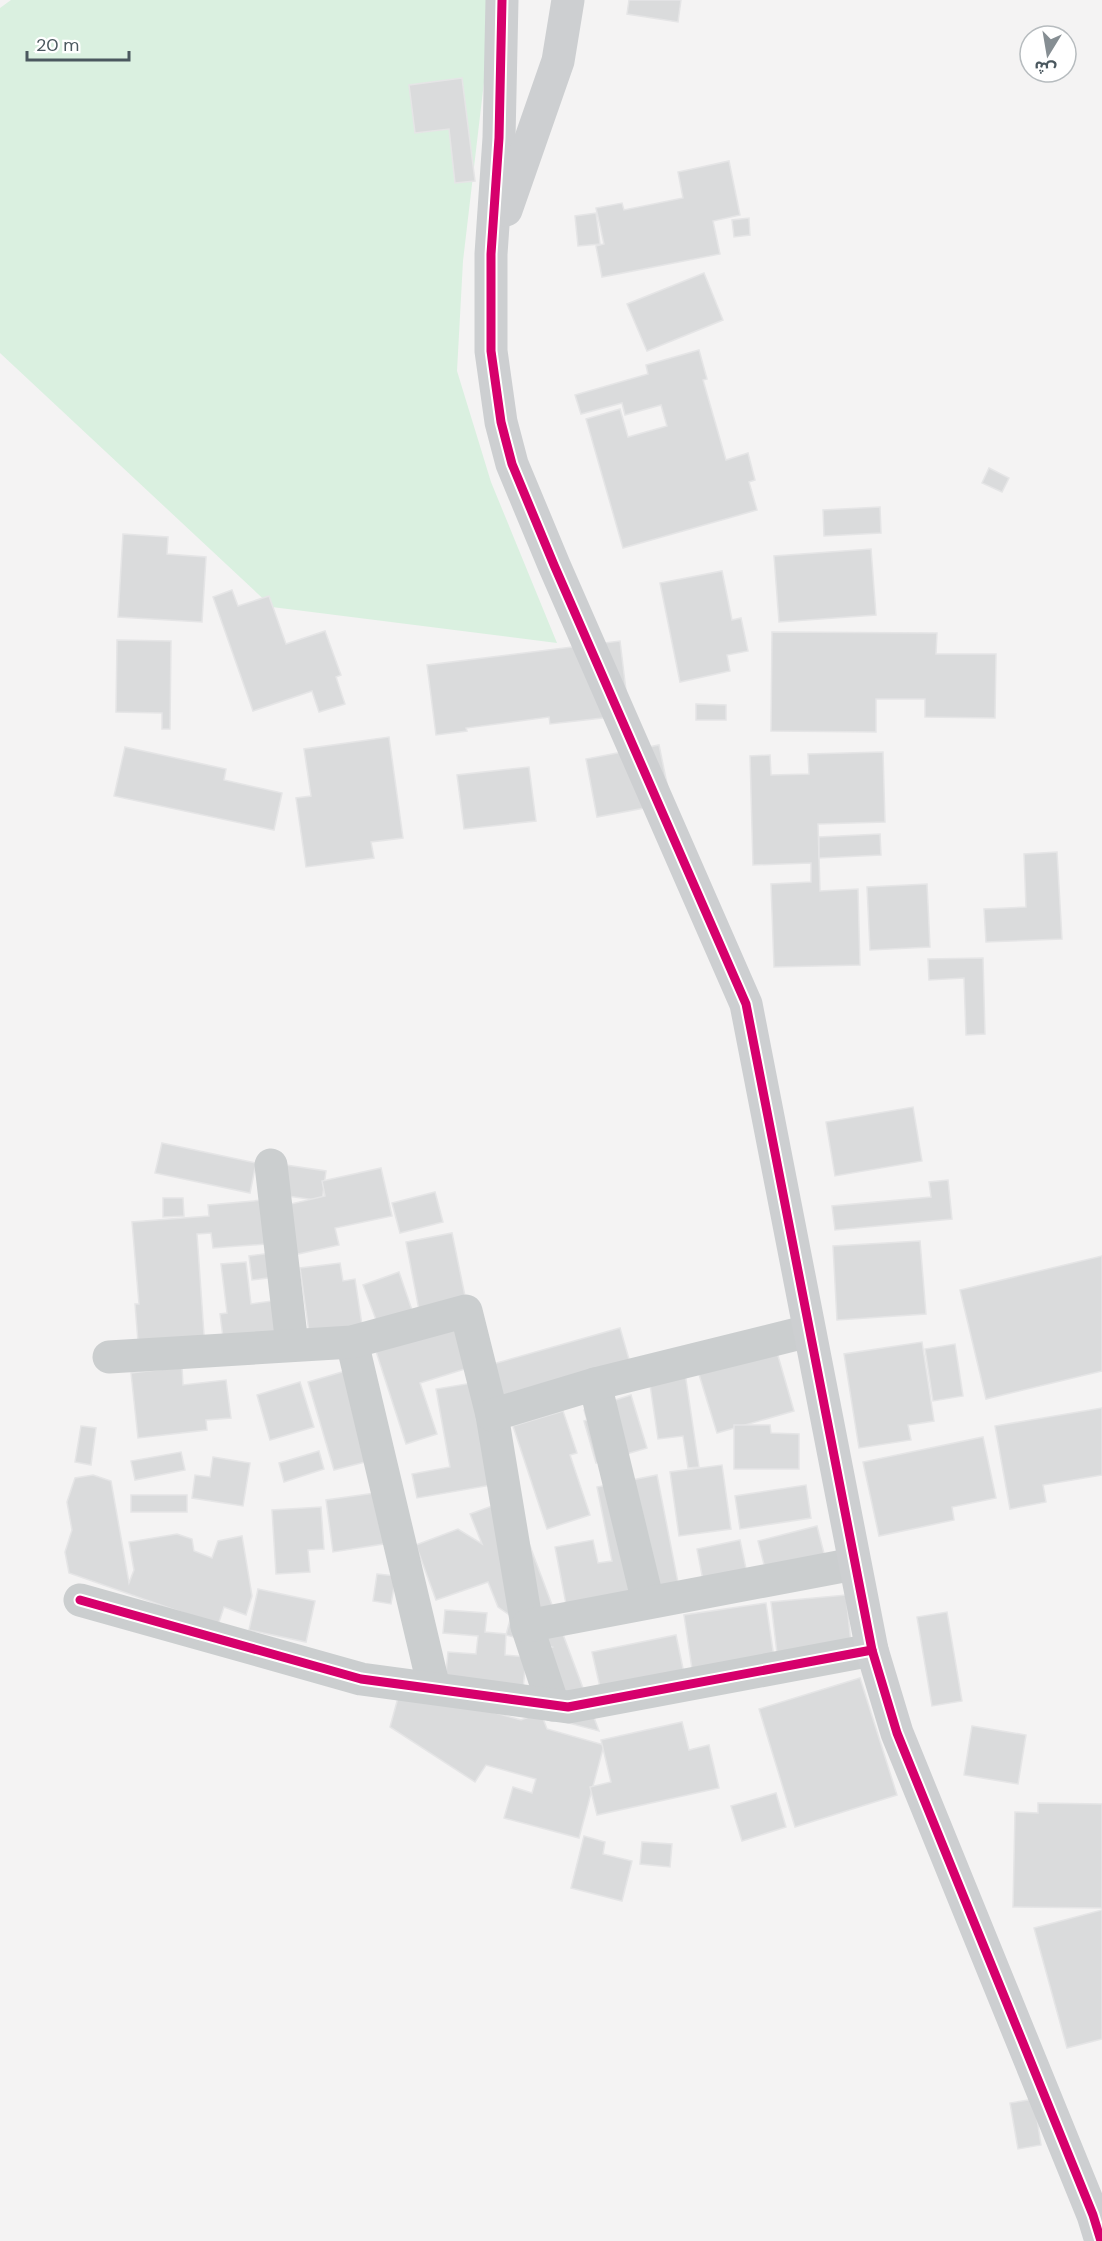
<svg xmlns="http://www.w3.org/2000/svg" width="1102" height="2241" viewBox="0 0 1102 2241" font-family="'DM Sans','Noto Sans Arabic',sans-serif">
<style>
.green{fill:#daf0e0}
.building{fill:#dadbdc;stroke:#e5e5e6;stroke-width:1.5}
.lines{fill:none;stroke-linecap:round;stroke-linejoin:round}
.street{stroke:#cbcecf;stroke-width:33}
.secondary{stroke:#cdcfd1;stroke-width:33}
.cycleway-casing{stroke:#fff;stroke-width:13}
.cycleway{stroke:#d6006c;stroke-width:9}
</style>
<rect width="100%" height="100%" fill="#f4f3f3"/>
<path class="green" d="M 11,0 L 487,0 L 486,65 L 463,261 L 457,371 L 491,482 L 557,643 L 272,607 L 0,353 L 0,8 Z"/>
<g class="building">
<path d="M 629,0 L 681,0 L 678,22 L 627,14 Z"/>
<path d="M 462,78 L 475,181 L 455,183 L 449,129 L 415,133 L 409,85 Z"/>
<path d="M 729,161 L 740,215 L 713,221 L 720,254 L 602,277 L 596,246 L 604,244 L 596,208 L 622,203 L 624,210 L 683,198 L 678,172 Z"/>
<path d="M 596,213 L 600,244 L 578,246 L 575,216 Z"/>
<path d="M 749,218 L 750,235 L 734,237 L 732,220 Z"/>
<path d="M 704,273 L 723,320 L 647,351 L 627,304 Z"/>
<path d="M 699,350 L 707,379 L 703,380 L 726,460 L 748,453 L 755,480 L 749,482 L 757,510 L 623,548 L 586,419 L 620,409 L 628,437 L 667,426 L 661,405 L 625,415 L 622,403 L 581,414 L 575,395 L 648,374 L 646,365 Z"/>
<path d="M 989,468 L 1009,478 L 1002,492 L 982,483 Z"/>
<path d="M 880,507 L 881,533 L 824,536 L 823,510 Z"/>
<path d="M 123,534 L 168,537 L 167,554 L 206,557 L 202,622 L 118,617 Z"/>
<path d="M 871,549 L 876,615 L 779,622 L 774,556 Z"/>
<path d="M 722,571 L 732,620 L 741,618 L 748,651 L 727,655 L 730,671 L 680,682 L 660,583 Z"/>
<path d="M 232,590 L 238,606 L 269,596 L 286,644 L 325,631 L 341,675 L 336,677 L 345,704 L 319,712 L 312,691 L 253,711 L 213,597 Z"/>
<path d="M 772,632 L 937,633 L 936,654 L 996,654 L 995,718 L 925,717 L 925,699 L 876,699 L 876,732 L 771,731 Z"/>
<path d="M 117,640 L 171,641 L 170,729 L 162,729 L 162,713 L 116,712 Z"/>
<path d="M 620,641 L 629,715 L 550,724 L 549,717 L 466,728 L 467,731 L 436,735 L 427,665 Z"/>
<path d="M 696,704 L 726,705 L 726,720 L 696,720 Z"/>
<path d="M 389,737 L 403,838 L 371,842 L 374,858 L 306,867 L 296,798 L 311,796 L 304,749 Z"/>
<path d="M 659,745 L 671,803 L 597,817 L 586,759 Z"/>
<path d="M 125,747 L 226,769 L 224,780 L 282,793 L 274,830 L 114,796 Z"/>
<path d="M 883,752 L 885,822 L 818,824 L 820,891 L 858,889 L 860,965 L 774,967 L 771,884 L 811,882 L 811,863 L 753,865 L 750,756 L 770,755 L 771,775 L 809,774 L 808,754 Z"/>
<path d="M 529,767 L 536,821 L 464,829 L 457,775 Z"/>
<path d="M 880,834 L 881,855 L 819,858 L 819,837 Z"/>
<path d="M 1057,852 L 1062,939 L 986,942 L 984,909 L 1026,907 L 1024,854 Z"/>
<path d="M 927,884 L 930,947 L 870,950 L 867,887 Z"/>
<path d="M 983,958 L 985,1034 L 966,1035 L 964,978 L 929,980 L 928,959 Z"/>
<path d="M 913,1107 L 922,1161 L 835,1176 L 826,1122 Z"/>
<path d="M 162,1143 L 256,1163 L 250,1193 L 155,1173 Z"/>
<path d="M 279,1164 L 326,1171 L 322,1201 L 274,1194 Z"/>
<path d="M 381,1168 L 392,1216 L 335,1228 L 339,1245 L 289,1256 L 278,1207 L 325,1196 L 322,1181 Z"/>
<path d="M 948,1180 L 952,1219 L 835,1230 L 832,1206 L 931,1197 L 929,1182 Z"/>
<path d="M 435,1192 L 443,1222 L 400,1233 L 392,1203 Z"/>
<path d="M 163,1198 L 183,1198 L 184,1216 L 163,1217 Z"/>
<path d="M 263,1200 L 266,1244 L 213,1248 L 211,1233 L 197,1234 L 205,1349 L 139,1354 L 135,1304 L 139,1304 L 132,1222 L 209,1216 L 208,1205 Z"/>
<path d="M 452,1233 L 466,1301 L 419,1310 L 406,1242 Z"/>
<path d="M 920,1241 L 926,1314 L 837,1320 L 833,1246 Z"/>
<path d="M 272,1253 L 275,1277 L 252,1280 L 249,1256 Z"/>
<path d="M 1102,1256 L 1102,1371 L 986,1399 L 960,1290 Z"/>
<path d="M 246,1262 L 251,1304 L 279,1300 L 285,1345 L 225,1353 L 220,1314 L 227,1313 L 221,1264 Z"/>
<path d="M 340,1263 L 343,1281 L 355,1279 L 364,1338 L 311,1346 L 300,1268 Z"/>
<path d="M 399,1272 L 413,1313 L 378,1325 L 363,1285 Z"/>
<path d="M 453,1323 L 468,1368 L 420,1383 L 437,1434 L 406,1444 L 373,1342 Z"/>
<path d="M 620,1328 L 635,1380 L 507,1414 L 493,1364 Z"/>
<path d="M 772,1335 L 794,1411 L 717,1433 L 694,1358 Z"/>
<path d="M 922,1342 L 934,1421 L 908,1425 L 911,1440 L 859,1448 L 844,1354 Z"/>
<path d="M 955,1344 L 963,1396 L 933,1401 L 925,1349 Z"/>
<path d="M 684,1366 L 699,1467 L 688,1468 L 683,1436 L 658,1439 L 648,1371 Z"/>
<path d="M 182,1367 L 183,1385 L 226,1380 L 231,1418 L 206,1420 L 207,1430 L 138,1438 L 131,1373 Z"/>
<path d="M 352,1369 L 373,1460 L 334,1470 L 308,1382 Z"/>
<path d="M 300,1382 L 314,1427 L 270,1440 L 257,1395 Z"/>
<path d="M 478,1382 L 503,1483 L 417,1498 L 412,1474 L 450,1467 L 436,1389 Z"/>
<path d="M 631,1395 L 647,1448 L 596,1463 L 584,1421 L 587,1420 L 584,1410 Z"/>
<path d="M 1102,1408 L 1102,1475 L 1043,1485 L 1046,1502 L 1010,1509 L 995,1426 Z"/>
<path d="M 563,1411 L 577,1453 L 570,1455 L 590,1515 L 547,1529 L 513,1426 Z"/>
<path d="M 734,1425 L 770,1425 L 771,1433 L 799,1434 L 799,1469 L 734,1469 Z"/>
<path d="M 81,1426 L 96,1428 L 91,1465 L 75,1462 Z"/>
<path d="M 983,1437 L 996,1498 L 952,1507 L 954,1520 L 879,1536 L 863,1462 Z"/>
<path d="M 319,1451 L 324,1469 L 284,1482 L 279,1463 Z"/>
<path d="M 181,1452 L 185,1470 L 135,1480 L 131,1461 Z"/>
<path d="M 213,1457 L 250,1463 L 243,1506 L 192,1498 L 195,1475 L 210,1477 Z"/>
<path d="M 722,1465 L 731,1529 L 679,1536 L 670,1472 Z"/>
<path d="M 93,1475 L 111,1481 L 129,1583 L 134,1570 L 129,1542 L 177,1534 L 192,1539 L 194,1551 L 212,1558 L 218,1541 L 242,1536 L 252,1596 L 246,1615 L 224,1607 L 218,1625 L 69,1573 L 65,1552 L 72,1530 L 67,1502 L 75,1478 Z"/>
<path d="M 657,1475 L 683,1608 L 570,1625 L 555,1547 L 593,1540 L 598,1563 L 612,1561 L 597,1487 Z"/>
<path d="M 806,1485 L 811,1518 L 740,1529 L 735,1496 Z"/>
<path d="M 389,1491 L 396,1542 L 333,1552 L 326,1500 Z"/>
<rect x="131" y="1495" width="56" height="17"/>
<path d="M 503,1502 L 517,1511 L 599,1731 L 542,1716 L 547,1729 L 604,1745 L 579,1838 L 504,1818 L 513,1787 L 532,1793 L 536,1779 L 486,1765 L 475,1782 L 390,1727 L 401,1687 L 521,1720 L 550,1709 L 525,1657 L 552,1647 L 506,1635 L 511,1616 L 498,1607 L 488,1582 L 436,1600 L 416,1545 L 458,1529 L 482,1544 L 470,1514 Z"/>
<path d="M 321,1507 L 324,1549 L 308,1550 L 310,1572 L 276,1574 L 272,1510 Z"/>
<path d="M 817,1526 L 829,1573 L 770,1588 L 758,1541 Z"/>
<path d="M 740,1540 L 749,1583 L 705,1591 L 697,1549 Z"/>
<path d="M 377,1574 L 396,1576 L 391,1604 L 373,1601 Z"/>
<path d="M 258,1589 L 315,1601 L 306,1642 L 249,1630 Z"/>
<path d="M 846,1595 L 853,1663 L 779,1670 L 771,1602 Z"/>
<path d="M 766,1603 L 777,1678 L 695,1689 L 684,1615 Z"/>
<path d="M 445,1610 L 487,1613 L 485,1632 L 506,1634 L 505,1655 L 526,1657 L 523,1690 L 445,1684 L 448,1652 L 476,1654 L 478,1636 L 443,1633 Z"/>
<path d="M 947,1612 L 962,1701 L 932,1706 L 917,1617 Z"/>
<path d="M 676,1635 L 686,1683 L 603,1700 L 592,1652 Z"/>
<path d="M 860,1678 L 897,1795 L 795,1827 L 759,1709 Z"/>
<path d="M 682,1722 L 689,1750 L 709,1745 L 719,1788 L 597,1815 L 590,1787 L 611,1782 L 601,1740 Z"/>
<path d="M 972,1726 L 1026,1735 L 1018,1784 L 964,1775 Z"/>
<path d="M 776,1793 L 786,1827 L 742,1841 L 731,1806 Z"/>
<path d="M 1038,1803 L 1102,1804 L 1102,1908 L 1013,1907 L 1015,1812 L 1038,1813 Z"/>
<path d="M 584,1836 L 605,1842 L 603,1854 L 632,1861 L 622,1901 L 571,1888 Z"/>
<path d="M 642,1842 L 672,1844 L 670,1867 L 640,1864 Z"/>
<path d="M 1102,1910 L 1102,2039 L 1067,2048 L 1034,1928 Z"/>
<path d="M 1034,2099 L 1041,2145 L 1018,2149 L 1010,2103 Z"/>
</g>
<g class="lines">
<g class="street">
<path d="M 271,1165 L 292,1345"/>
<path d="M 352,1342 L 434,1688"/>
<path d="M 109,1357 L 352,1342 L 466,1311 L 492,1415 L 527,1626 L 553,1705"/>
<path d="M 595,1384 L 648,1602"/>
<path d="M 492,1415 L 595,1384 L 809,1331"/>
<path d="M 80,1600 L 361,1679 L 568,1707 L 872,1650"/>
<path d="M 527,1626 L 854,1564"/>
</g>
<g class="secondary">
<path d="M 502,0 L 499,138 L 491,254 L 491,351 L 501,422 L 512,464 L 554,565 L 746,1004 L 872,1650 L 897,1733 L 1093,2215 L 1101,2241"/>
<path d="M 506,210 L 558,61 L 568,0"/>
</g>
<g class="cycleway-casing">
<g id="cycleway">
<path d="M 502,0 L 499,138 L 491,254 L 491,351 L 501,422 L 512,464 L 554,565 L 746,1004 L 872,1650 L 897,1733 L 1093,2215 L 1101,2241"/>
<path d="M 80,1600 L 361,1679 L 568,1707 L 872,1650"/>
</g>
</g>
<use href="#cycleway" class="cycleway"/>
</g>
<g transform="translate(1048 54) rotate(191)"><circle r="28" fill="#ffffff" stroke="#b7bcbf" stroke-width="1.5"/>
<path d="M0-4.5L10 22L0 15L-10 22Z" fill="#868e93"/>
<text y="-9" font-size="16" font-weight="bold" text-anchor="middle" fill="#4b585f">ش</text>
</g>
<path d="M27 51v9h102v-9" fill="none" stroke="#4b585f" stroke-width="3"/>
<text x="36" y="51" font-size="18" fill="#4b585f" stroke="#ffffff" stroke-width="4.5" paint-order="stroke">20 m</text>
</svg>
